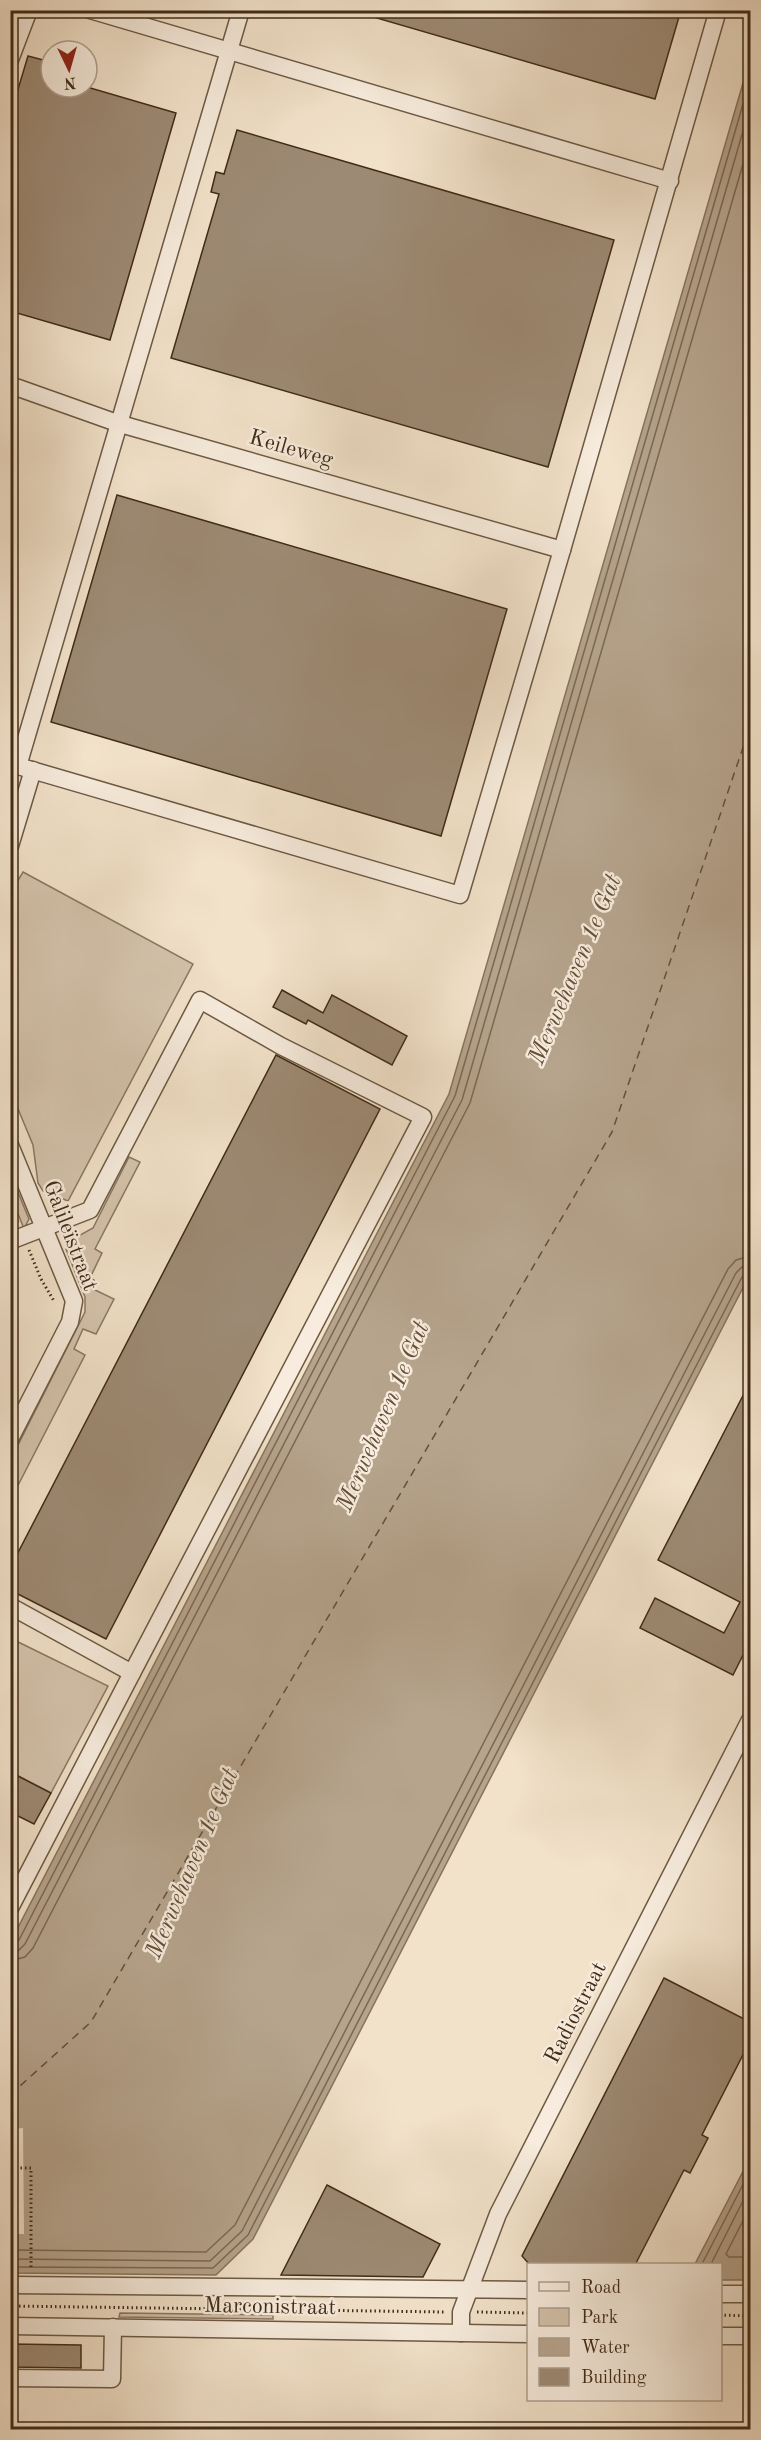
<svg xmlns="http://www.w3.org/2000/svg" width="761" height="2440" viewBox="0 0 761 2440" font-family="'Old Standard TT',serif">
<style>
.green{fill:#d4c3ac;stroke:#8a7762;stroke-width:1.5}
.water{fill:#b6a48d;stroke:#87745e;stroke-width:1.5}
.pier{fill:#f2e2ca}
.lines{fill:none;stroke-linecap:round;stroke-linejoin:round}
.shore{stroke:#7c6852;stroke-width:1.5}
.ferry{stroke:#644f3a;stroke-width:1.5;stroke-dasharray:8 6;stroke-linecap:butt}
.building{fill:#9d8a74;stroke:#412b17;stroke-width:1.5}
.minor-casing{stroke:#6d5944;stroke-width:19}
.path{stroke:#412b17;stroke-width:3;stroke-dasharray:1.5 3;stroke-linecap:butt}
.minor{stroke:#f7ecdd;stroke-width:16}
.labels{text-anchor:middle;dominant-baseline:central;stroke-width:5;stroke-linejoin:round;paint-order:stroke}
.street-label{font-size:22px;fill:#412b17;stroke:#f7ecdd}
.water-label{font-size:24px;font-style:italic;fill:#644f3a;stroke:#f7ecdd}
</style>
<rect width="100%" height="100%" fill="#f2e2ca"/>
<filter id="stains"><feTurbulence type="fractalNoise" baseFrequency=".00333" numOctaves="4"/><feColorMatrix values="0 0 0 0 .2 0 0 0 0 .09 0 0 0 0 .02 0 0 0 .5 -.17"/></filter>
<radialGradient id="worn" r=".72"><stop offset=".6" stop-color="#630" stop-opacity="0"/><stop offset="1" stop-color="#630" stop-opacity=".3"/></radialGradient>
<g class="green">
<path d="M 23,872 L 193,964 L 68,1201 L 43,1191 L 38,1183 L 33,1145 L 11,1092 L 11,892 Z"/>
<path d="M 129,1157 L 140,1162 L 95,1249 L 102,1253 L 90,1278 L 94,1280 L 91,1288 L 114,1299 L 96,1334 L 83,1329 L 74,1349 L 85,1355 L 11,1499 L 11,1459 L 85,1312 L 85,1297 L 66,1249 L 73,1239 L 93,1228 Z"/>
<path d="M 10,1173 L 29,1219 L 24,1229 L 11,1196 Z"/>
<path d="M 10,1638 L 108,1686 L 51,1793 L 11,1772 Z"/>
<path d="M 120,2313 L 273,2315 L 273,2319 L 119,2317 Z"/>
</g>
<g class="water">
<path d="M 750,59 L 750,1274 L 253,2239 L 216,2275 L 11,2273 L 10,1943 L 449,1094 Z"/>
<path d="M 750,2158 L 750,2280 L 721,2280 L 720,2264 L 695,2264 Z"/>
</g>
<path class="pier" d="M 23,2128 L 24,2234 L 11,2234 L 11,2129 Z"/>
<g class="lines">
<g class="shore">
<path d="M 10,1944 L 19,1940 L 455,1096 L 750,80"/>
<path d="M 10,1952 L 19,1950 L 25,1944 L 462,1100 L 750,107"/>
<path d="M 10,1961 L 25,1957 L 33,1948 L 470,1103 L 750,140"/>
<path d="M 750,2207 L 726,2254 L 729,2257 L 750,2257"/>
<path d="M 10,2250 L 206,2252 L 235,2225 L 728,1269 L 736,1260 L 750,1256"/>
<path d="M 10,2259 L 210,2261 L 242,2231 L 736,1273 L 742,1267 L 750,1265"/>
<path d="M 702,2264 L 750,2171"/>
<path d="M 711,2264 L 750,2187"/>
<path d="M 10,2267 L 213,2268 L 248,2235 L 742,1277 L 750,1273"/>
</g>
<path class="ferry" d="M 10,2095 L 91,2022 L 612,1132 L 750,727"/>
</g>
<g class="building">
<path d="M 363,10 L 681,10 L 655,99 L 363,14 Z"/>
<path d="M 28,56 L 51,62 L 51,87 L 87,87 L 176,113 L 110,340 L 10,311 L 10,116 Z"/>
<path d="M 237,130 L 614,240 L 548,467 L 171,358 L 219,194 L 211,192 L 216,172 L 224,174 Z"/>
<path d="M 117,495 L 507,609 L 441,836 L 51,722 Z"/>
<path d="M 282,990 L 323,1013 L 332,995 L 407,1036 L 392,1065 L 308,1020 L 306,1024 L 273,1007 Z"/>
<path d="M 276,1055 L 380,1109 L 106,1639 L 10,1590 L 10,1568 Z"/>
<path d="M 750,1382 L 750,1641 L 733,1675 L 640,1628 L 655,1598 L 724,1633 L 740,1602 L 658,1560 Z"/>
<path d="M 10,1772 L 51,1793 L 34,1824 L 10,1812 Z"/>
<path d="M 664,1978 L 750,2022 L 750,2041 L 702,2135 L 708,2138 L 690,2173 L 684,2170 L 635,2265 L 530,2265 L 522,2256 Z"/>
<path d="M 327,2185 L 440,2244 L 423,2277 L 281,2275 Z"/>
<path d="M 10,2344 L 81,2345 L 81,2368 L 10,2367 Z"/>
</g>
<g class="lines">
<g class="minor-casing">
<g id="minor">
<path d="M 90,10 L 670,181"/>
<path d="M 241,10 L 18,766 L 460,895 L 562,550 L 718,10"/>
<path d="M 10,60 L 29,10"/>
<path d="M 10,385 L 117,423 L 562,550"/>
<path d="M 10,846 L 33,770"/>
<path d="M 10,1145 L 74,1301 L 70,1322 L 10,1439"/>
<path d="M 10,1241 L 90,1210 L 200,1000 L 281,1046 L 423,1117 L 132,1673 L 10,1606"/>
<path d="M 10,1908 L 132,1673"/>
<path d="M 10,2285 L 528,2290"/>
<path d="M 720,2294 L 750,2294"/>
<path d="M 10,2326 L 528,2334"/>
<path d="M 461,2333 L 461,2312 L 498,2214 L 750,1720"/>
<path d="M 720,2336 L 750,2336"/>
<path d="M 10,2378 L 112,2379 L 113,2327"/>
</g>
</g>
<g class="path">
<path d="M 10,1205 L 18,1222"/>
<path d="M 29,1250 L 41,1279 L 54,1301"/>
<path d="M 10,2149 L 13,2149 L 12,2155"/>
<path d="M 10,2155 L 12,2155 L 13,2168 L 31,2168 L 31,2268"/>
<path d="M 10,2306 L 444,2312"/>
<path d="M 477,2312 L 528,2313"/>
<path d="M 720,2315 L 750,2316"/>
</g>
<use href="#minor" class="minor"/>
</g>
<g class="labels">
<g class="street-label">
<text transform="translate(291 449) rotate(16)">Keileweg</text>
<text transform="translate(70 1236) rotate(69)">Galileïstraat</text>
<text transform="translate(576 2013) rotate(-63)">Radiostraat</text>
<text transform="translate(270 2307) rotate(1)">Marconistraat</text>
</g>
<g class="water-label">
<text transform="translate(576 970) rotate(-67)">Merwehaven 1e Gat</text>
<text transform="translate(384 1417) rotate(-67)">Merwehaven 1e Gat</text>
<text transform="translate(193 1864) rotate(-67)">Merwehaven 1e Gat</text>
</g>
</g>
<rect width="761" height="2440" fill="none" stroke="#f2e2ca" stroke-width="36"/>
<rect x="12" y="12" width="737" height="2416" fill="none" stroke="#412b17" stroke-width="3"/>
<rect x="18" y="18" width="725" height="2404" fill="none" stroke="#412b17" stroke-width="1.5"/>
<rect x="527" y="2263" width="195" height="138" fill="#f7ecdd" stroke="#ae9f8e" stroke-width="1.5"/>
<rect x="539" y="2282" width="30" height="9" fill="#f7ecdd" stroke="#ae9f8e" stroke-width="1.5"/>
<text x="581" y="2293" font-size="18" fill="#412b17">Road</text>
<rect x="539" y="2308" width="30" height="18" fill="#d4c3ac" stroke="#ae9f8e" stroke-width="1.5"/>
<text x="581" y="2323" font-size="18" fill="#412b17">Park</text>
<rect x="539" y="2338" width="30" height="18" fill="#b6a48d" stroke="#ae9f8e" stroke-width="1.5"/>
<text x="581" y="2353" font-size="18" fill="#412b17">Water</text>
<rect x="539" y="2368" width="30" height="18" fill="#9d8a74" stroke="#ae9f8e" stroke-width="1.5"/>
<text x="581" y="2383" font-size="18" fill="#412b17">Building</text>
<g transform="translate(69 69) rotate(175)"><circle r="28" fill="#f7ecdd" stroke="#ae9f8e" stroke-width="1.5"/>
<path d="M0-4.5L10 22L0 15L-10 22Z" fill="#8f2418"/>
<text y="-9" font-size="16" font-weight="bold" text-anchor="middle" fill="#412b17">N</text>
</g>
<rect width="100%" height="100%" filter="url(#stains)"/>
<rect width="100%" height="100%" fill="url(#worn)"/>
</svg>
